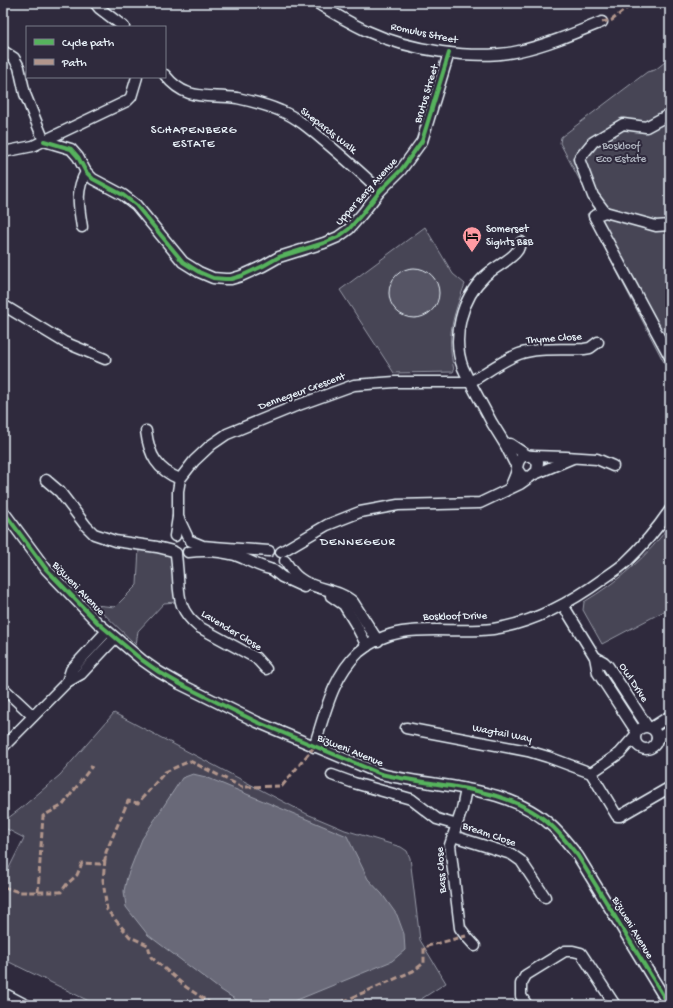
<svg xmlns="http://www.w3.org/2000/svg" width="673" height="1008" viewBox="0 0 673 1008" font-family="'Gochi Hand',sans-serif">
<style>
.green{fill:#464455;stroke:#979aa6}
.water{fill:#696978;stroke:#9c9fab}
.building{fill:#575565;stroke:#e8f1f8}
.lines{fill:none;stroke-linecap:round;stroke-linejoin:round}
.minor-casing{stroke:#e8f1f8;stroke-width:13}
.minor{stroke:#2f2a3d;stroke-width:10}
.quiet{stroke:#b2968c;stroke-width:3;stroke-dasharray:6 3;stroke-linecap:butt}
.cycleway-casing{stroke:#2f2a3d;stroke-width:6}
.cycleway{stroke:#56b35d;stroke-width:4}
.labels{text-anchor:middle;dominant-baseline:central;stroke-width:4;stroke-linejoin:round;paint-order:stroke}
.street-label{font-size:11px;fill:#e8f1f8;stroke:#2f2a3d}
.park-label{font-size:11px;fill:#afb4bf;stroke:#2f2a3d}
.poi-label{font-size:11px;fill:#e8f1f8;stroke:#2f2a3d;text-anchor:start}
.neighbourhood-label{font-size:12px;letter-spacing:1px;fill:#e8f1f8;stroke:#2f2a3d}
</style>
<rect width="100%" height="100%" fill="#2f2a3d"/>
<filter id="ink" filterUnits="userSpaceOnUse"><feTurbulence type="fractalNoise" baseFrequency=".025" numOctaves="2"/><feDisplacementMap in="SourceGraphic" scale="8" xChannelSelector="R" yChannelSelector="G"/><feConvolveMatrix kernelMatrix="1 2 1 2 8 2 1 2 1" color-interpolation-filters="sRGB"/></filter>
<g filter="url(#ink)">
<g class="green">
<path d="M 670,58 L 670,374 L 587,214 L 595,209 L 560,143 L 561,137 L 647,72 L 655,70 Z"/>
<path d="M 425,227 L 453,274 L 465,284 C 453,316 446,335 454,370 L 453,372 L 394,373 L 340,290 Z"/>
<path d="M 670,524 L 670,608 L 602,644 L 583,610 L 584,602 C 617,582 649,556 670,524 Z"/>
<path d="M 139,548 L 169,553 L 173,560 L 176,602 L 164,603 L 138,631 L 136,645 L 95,605 L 115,607 L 137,585 Z"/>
<path d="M 114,713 L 307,814 L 345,830 L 401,847 L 407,851 L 410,858 L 420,940 L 446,983 L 412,1005 L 97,1005 L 3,959 L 3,880 L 24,838 L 3,827 L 3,822 L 20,809 L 60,775 Z"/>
</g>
<path class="water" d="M 193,774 L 206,777 L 347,836 L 368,879 L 382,894 L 397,915 L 404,934 L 405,950 L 392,961 L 285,1005 L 244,1005 L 218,988 L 148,935 L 126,907 L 124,891 L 127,877 L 142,839 L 182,778 Z"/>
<circle class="building" cx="414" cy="293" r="25"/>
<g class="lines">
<g class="minor-casing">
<g id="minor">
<path d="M 95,3 L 99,8 L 124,27"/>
<path d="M 317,3 C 333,13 350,23 367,31 C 408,50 474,61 519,51 C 547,45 575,33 602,22"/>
<path d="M 3,51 L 14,58 L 19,67 L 25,94 L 44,141"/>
<path d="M 165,75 C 186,102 207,94 237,98 C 251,101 267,105 281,111 C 296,117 310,129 323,140 C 343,157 362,173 380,191"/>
<path d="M 670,114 L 646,127 L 623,124 L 593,142 L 579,159 L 593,196 L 605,212 L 656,226 L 670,225"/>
<path d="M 44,141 L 71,149 L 78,157 L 86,172 L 93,179 L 123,195 L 136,205 L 183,262 L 199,272 L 213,278 L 225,279 L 231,279 L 241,276 L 263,266 L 279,257 L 324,243 L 338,237 L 349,229 L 362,214 L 380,191 L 401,170 L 422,141 L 449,53"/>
<path d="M 3,152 L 33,146 L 127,101 L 131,97 L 137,77"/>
<path d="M 605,212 L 594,216 L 670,357"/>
<path d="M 82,227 C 79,207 75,191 86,172"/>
<path d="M 521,242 C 519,245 519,249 517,251 C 511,260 493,268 485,276 C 462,298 451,337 463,368 C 465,372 467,377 470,382 C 486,373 501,361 519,354 C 538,347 563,350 584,349 L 590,348 L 598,342"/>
<path d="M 3,305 L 64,342 L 105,359"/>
<path d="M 146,431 C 149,455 157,470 180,479"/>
<path d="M 505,444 L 510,444 L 528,456"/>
<path d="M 532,456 L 566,457 L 597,459 L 613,466"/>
<path d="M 535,474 L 573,458"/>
<path d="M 46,480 L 60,492 L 86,526 L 94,534 L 115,541 L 157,547 L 173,551"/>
<path d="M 510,488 C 512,482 516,476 517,469 C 518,460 521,454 532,456 L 538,462 L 537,471 L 530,477 L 522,476 L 517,469"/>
<path d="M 3,511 L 46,569 L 98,623 L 142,660 L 159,672 L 180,684 L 257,722 L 381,774 C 438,788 509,784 554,828 C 563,837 570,846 578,856 L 669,1005"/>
<path d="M 178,517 L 187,536"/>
<path d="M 175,536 L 178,517 L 178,491 L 180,479 L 194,461 L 211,445 L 227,434 L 293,407 L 354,385 L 395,382 L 470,382 L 492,423 L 505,444 L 514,462 L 517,465"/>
<path d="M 191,541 L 203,546 L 214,547 L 269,551"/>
<path d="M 188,552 C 203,550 220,551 235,555 C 247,559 257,566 270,569"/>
<path d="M 281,552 L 327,525 L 360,512 L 398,505 L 480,503 L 520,484 L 530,477"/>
<path d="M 176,553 C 176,557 177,561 177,565 C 180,592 175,608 199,627 L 256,658 L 266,669"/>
<path d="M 285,561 C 289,567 293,574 299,578 C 315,591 338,588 353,602 L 378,641"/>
<path d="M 273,570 L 282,577 L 304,587"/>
<path d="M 331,596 L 344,605 L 355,623 L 367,646"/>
<path d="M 563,605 L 595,657 L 598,673 L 636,731"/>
<path d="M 595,657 L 604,662 L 608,666 L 647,726"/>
<path d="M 67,682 L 71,670 L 107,631"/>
<path d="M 3,688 L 33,716"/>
<circle cx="646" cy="738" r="11"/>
<path d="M 406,728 L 528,751 L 548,757 L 591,773"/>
<path d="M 651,728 L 670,716"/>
<path d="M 657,739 L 670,730"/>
<path d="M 3,747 L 67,682 L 81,674 L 115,638"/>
<path d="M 314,747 C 325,714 332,677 359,652 C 398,618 447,635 493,629 C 533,623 570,603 603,579 C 610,574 618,569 625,563 C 642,547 657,529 670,510"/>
<path d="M 591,773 L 617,816 L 620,816 L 667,789"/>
<path d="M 591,773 L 620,753 L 634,737"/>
<path d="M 332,775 L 354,783 L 411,799 L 437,819 L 457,825"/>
<path d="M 466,789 L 462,809 L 450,845 L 460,928 L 466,936 L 475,946"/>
<path d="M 453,836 L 511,854 L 521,861 L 545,897"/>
<path d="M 3,993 L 26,1005"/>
<path d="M 527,1005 L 521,996 L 521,984 L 526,975 L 565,951 L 573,951 L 581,953 L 615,1005"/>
</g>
</g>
<use href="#minor" class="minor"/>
<g class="quiet">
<path d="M 602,22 L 612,20 L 633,3"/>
<path d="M 105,860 L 103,880 L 107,910 L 130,937 L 148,945 L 151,957 L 186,987 L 213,1005"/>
<path d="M 3,887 L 19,892 L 61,892 L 67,884 L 77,875 L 82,863 L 100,864 L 105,860 L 106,852 L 128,801 L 138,803 L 165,772 L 190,761 L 242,787 L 282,786 L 314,747"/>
<path d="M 38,892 L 43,816 L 63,805 L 92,766"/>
<path d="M 335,1005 L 413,971 L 424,963 L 424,947 L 466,936"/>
</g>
<g class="cycleway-casing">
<g id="cycleway">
<path d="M 44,141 L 71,149 L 78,157 L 86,172 L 93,179 L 123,195 L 136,205 L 183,262 L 199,272 L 213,278 L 225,279 L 231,279 L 241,276 L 263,266 L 279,257 L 324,243 L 338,237 L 349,229 L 362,214 L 380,191 L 401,170 L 422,141 L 449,53"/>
<path d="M 3,511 L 46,569 L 98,623 L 142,660 L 159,672 L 180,684 L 257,722 L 381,774 C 438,788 509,784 554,828 C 563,837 570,846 578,856 L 669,1005"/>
</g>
</g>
<use href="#cycleway" class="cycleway"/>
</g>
</g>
<defs>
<g id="hotel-pin" transform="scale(1)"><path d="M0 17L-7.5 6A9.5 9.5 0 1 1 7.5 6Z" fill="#ff9aa2" stroke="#2f2a3d"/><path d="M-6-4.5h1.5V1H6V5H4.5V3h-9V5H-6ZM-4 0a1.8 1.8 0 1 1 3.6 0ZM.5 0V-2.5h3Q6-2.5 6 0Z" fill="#111"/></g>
</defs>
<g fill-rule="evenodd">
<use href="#hotel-pin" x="472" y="236"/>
</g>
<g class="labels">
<g class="street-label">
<text transform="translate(424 34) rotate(12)">Romulus Street</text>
<text transform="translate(427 94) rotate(-73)">Brutus Street</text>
<text transform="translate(328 131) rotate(38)">Shepards Walk</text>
<text transform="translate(367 192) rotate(-48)">Upper Berg Avenue</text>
<text transform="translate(554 339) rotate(-4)">Thyme Close</text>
<text transform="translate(302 392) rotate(-20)">Dennegeur Crescent</text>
<text transform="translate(78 589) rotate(46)">Bizweni Avenue</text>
<text transform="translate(455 617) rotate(-1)">Boskloof Drive</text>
<text transform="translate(231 631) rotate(31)">Lavender Close</text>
<text transform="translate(633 683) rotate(57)">Owl Drive</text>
<text transform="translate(502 734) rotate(11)">Wagtail Way</text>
<text transform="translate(350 751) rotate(22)">Bizweni Avenue</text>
<text transform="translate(489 835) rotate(19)">Bream Close</text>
<text transform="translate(442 870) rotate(-94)">Bass Close</text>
<text transform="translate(632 928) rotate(59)">Bizweni Avenue</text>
</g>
<g class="park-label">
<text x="621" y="147">Boskloof<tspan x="621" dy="13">Eco Estate</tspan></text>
</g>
<g class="poi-label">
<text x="486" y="230">Somerset<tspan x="486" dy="13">Sights B&amp;B</tspan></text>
</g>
<g class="neighbourhood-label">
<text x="194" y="131">SCHAPENBERG<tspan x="194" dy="14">ESTATE</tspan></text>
<text x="358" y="543">DENNEGEUR</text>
</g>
</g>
<rect width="673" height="1008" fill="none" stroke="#2f2a3d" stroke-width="16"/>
<rect x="8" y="8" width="657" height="992" fill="none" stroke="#e8f1f8" stroke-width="1.5" filter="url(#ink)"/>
<rect x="26" y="26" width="140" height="52" fill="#2f2a3d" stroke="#797a88"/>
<rect x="34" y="39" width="20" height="6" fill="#56b35d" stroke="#797a88"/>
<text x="62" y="46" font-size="12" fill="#e8f1f8">Cycle path</text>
<rect x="34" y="59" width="20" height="6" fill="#b2968c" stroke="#797a88"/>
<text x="62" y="66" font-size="12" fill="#e8f1f8">Path</text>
</svg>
